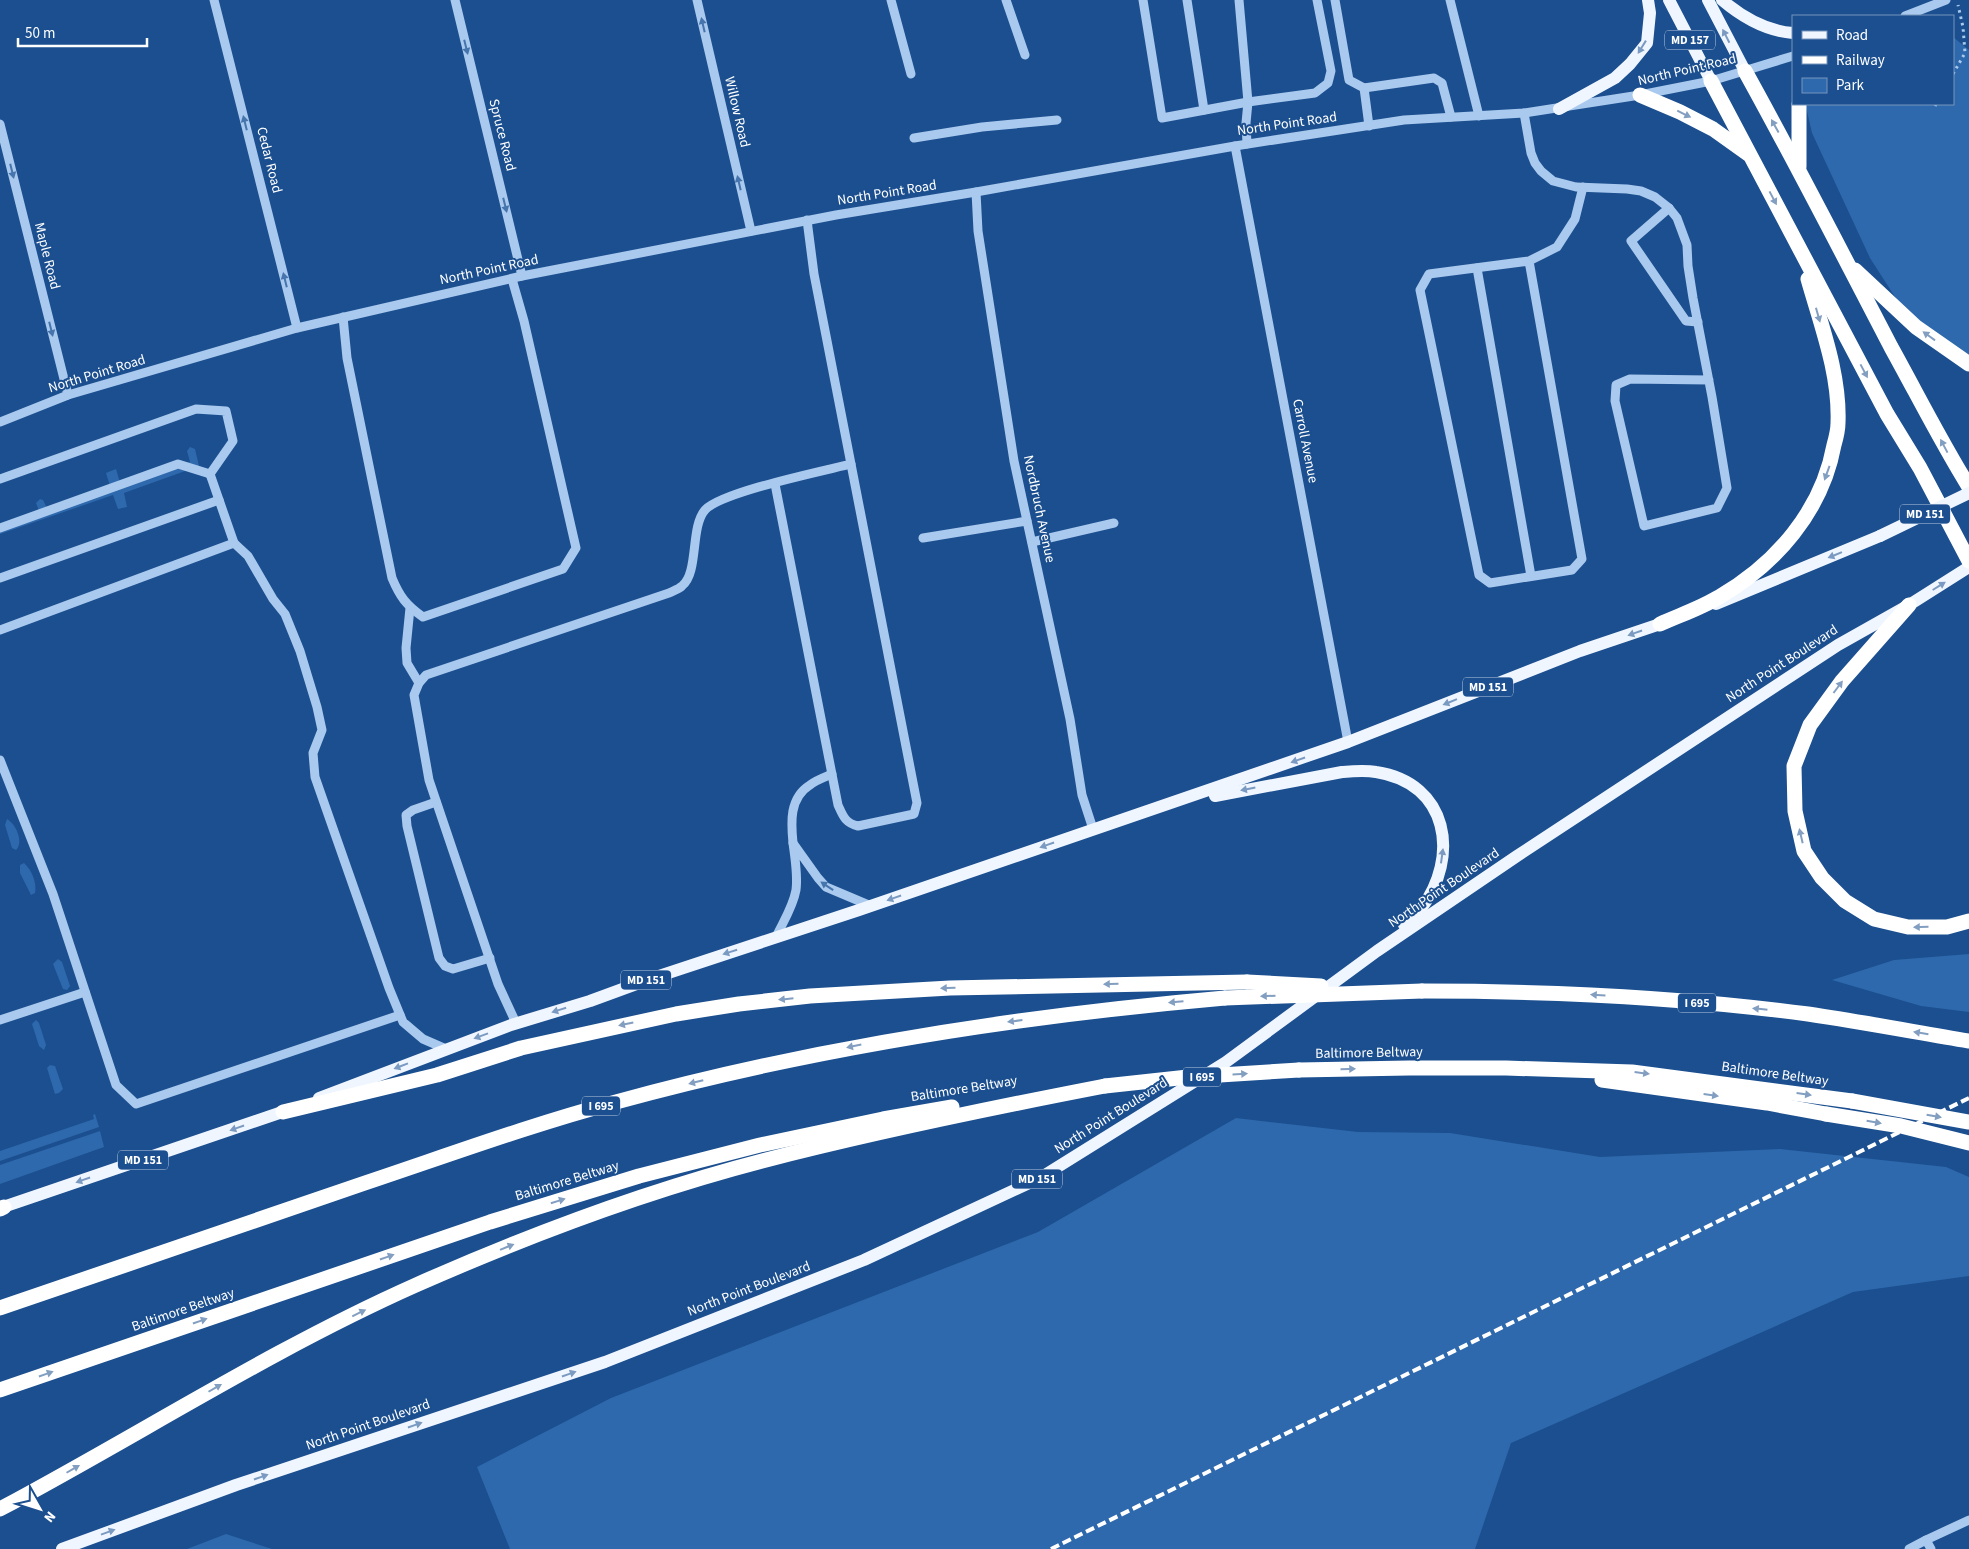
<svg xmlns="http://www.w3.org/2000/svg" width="1969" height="1549" viewBox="0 0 1969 1549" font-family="'Source Sans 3',sans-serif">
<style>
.green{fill:#2e69ad}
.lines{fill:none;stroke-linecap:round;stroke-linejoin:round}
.path{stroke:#a9c9ee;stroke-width:3;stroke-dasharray:2.5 4;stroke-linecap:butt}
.minor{stroke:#a9c9ee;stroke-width:9}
.major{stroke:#f0f6ff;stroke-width:12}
.highway{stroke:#fff;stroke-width:15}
.rail{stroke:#fff;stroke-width:4;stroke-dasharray:9 4;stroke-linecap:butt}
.major-bridge{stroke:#f0f6ff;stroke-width:12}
.highway-bridge{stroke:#fff;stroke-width:15}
.oneway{fill:#4674ac}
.oneway2{fill:#7b9ac1}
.oneway3{fill:#829ec1}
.labels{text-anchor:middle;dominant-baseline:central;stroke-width:4;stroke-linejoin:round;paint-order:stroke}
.shield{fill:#1b4f8f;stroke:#bbcadd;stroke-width:1}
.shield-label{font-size:12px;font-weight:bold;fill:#fff}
.street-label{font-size:14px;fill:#fff;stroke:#1b4f8f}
</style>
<rect width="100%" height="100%" fill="#1b4f8f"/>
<g class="green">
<path d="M 1953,37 L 1969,50 L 1969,358 L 1906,314 L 1870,258 L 1812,133 L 1806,107 L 1807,104 L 1953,104 Z"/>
<path d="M 190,447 L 195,449 L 199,466 L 124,493 L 127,507 L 118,509 L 113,495 L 0,534 L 0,527 L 40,513 L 36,503 L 40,499 L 43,500 L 48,510 L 111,489 L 106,473 L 116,469 L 121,486 L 190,462 L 187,451 Z"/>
<path d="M 7,819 C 16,824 24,842 16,850 L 12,848 L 5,825 Z"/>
<path d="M 24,863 C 32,870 37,883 35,893 L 31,895 L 20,873 L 20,865 Z"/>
<path d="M 1969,954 L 1969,1012 L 1921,1006 L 1832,980 L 1894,960 Z"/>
<path d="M 58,959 L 62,962 L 70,986 L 67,990 L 63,989 L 53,964 Z"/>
<path d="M 36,1020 L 39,1023 L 46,1045 L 44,1050 L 39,1046 L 32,1024 Z"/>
<path d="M 50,1065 L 55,1066 L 63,1089 L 59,1093 L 55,1094 L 47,1068 Z"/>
<path d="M 95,1114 L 99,1127 L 0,1161 L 0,1151 L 94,1119 L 93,1115 Z"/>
<path d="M 1236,1118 L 1358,1132 L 1450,1133 L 1600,1157 L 1780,1149 L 1946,1167 L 1969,1177 L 1969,1276 L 1853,1292 L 1511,1443 L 1475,1549 L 510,1549 L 477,1467 L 611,1398 L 1038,1232 Z"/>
<path d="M 100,1131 L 104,1147 L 0,1184 L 0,1165 Z"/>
<path d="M 226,1534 L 272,1549 L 187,1549 Z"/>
</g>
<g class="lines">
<g class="path">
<path d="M 1953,74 L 1965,53 L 1963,27 L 1958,5"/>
<path d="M 1935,106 L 1936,104"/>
</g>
<g class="minor">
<path d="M 214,0 L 297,328"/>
<path d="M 455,0 L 522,276"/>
<path d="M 697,0 L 751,231"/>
<path d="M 891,0 L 911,74"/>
<path d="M 1006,0 L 1025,55"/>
<path d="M 1143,0 L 1162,118 L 1248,102 L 1315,93 L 1328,83 L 1331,71 L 1317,0"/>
<path d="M 1187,0 L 1204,110"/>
<path d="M 1239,0 L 1248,102 L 1246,123 L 1247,144"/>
<path d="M 1335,0 L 1349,80 L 1364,88 L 1369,126"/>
<path d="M 1450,0 L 1479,116"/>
<path d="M 1905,16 L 1946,0"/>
<path d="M 1364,88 L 1434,78 L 1442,83 L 1451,117"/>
<path d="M 1524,113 L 1531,153 L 1535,163 L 1541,171 L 1553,181 L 1576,187 L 1627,189 L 1641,191 L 1655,197 L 1669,208 L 1677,218 L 1687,245 L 1688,266 L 1693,298 L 1712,397 L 1727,488 L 1717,508 L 1644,526 L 1615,401 L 1616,385 L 1630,379 L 1709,380"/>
<path d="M 0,124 L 68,395"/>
<path d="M 914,138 L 982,127 L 1057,120"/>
<path d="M 1235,146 L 1348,742"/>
<path d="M 976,192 L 978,231 L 1014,461 L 1070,719 L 1082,795 L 1093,829"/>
<path d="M 1669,208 L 1631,241 L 1686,321 L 1698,322"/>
<path d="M 1529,261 L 1582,559 L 1572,570 L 1490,583 L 1479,575 L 1420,290 L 1429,274 L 1529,261 L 1557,247 L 1575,219 L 1583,187"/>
<path d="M 1477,268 L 1531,576"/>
<path d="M 343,317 L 347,358 L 392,578 C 400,597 406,605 423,617 L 563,569 L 576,548 L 524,321 L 512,279"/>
<path d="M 0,422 L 68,395 L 297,328 L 522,276 L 836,215 L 976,192 L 1235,146 L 1404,120 L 1524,113 L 1640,95 L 1711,81 L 1793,56"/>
<path d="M 0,479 L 196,409 L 226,411 L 233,441 L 210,474 L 234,543"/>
<path d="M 775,484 L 838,805 C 843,816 845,823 858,826 L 914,814 L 917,803 L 814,274 L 807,220"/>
<path d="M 0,528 L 178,464 L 210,474"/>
<path d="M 923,538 L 1027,521"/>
<path d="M 1032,542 L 1114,523"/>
<path d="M 0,578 L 219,500"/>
<path d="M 410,608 L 406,648 L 407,663 L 419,683"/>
<path d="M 0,630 L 234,543 L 248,556 L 273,599 L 285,614 L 300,651 L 317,707 L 322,730 L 313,753 L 315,777 L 389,988 L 403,1022 L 423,1039 L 446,1049"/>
<path d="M 0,760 L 53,894 L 116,1085 L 136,1104 L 400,1015"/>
<path d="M 436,802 L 413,810 L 406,815 L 407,826 L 439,958 L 445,966 L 453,969 L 490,958"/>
<path d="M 793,843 C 791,823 789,798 810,785 C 816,780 825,777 832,774"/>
<path d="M 776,937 C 783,922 793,907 796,890 C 798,875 795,859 793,843 L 818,878 L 826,887 L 871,906"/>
<path d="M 0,1020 L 85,992"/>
<path d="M 516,1023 L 498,984 L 429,780 L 414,695 L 419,683 L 426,675 L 669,593 C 673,591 679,589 682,586 C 699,573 690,527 705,510 C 721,492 823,471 851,464"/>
<path d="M 1926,1540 L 1969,1520"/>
<path d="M 1909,1549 L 1926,1540 L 1931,1549"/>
</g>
<g class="major">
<path d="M 1669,0 L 1711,81"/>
<path d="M 1708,0 L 1745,71"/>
<path d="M 1722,0 C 1742,17 1766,31 1793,33"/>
<path d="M 1559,109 L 1615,78 L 1630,64 L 1647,43 L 1650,13 L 1648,0"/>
<path d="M 1716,604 L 1880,536"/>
<path d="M 1215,796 L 1342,772 C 1354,771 1365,770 1376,772 C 1449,783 1460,857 1421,909 C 1417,915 1410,920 1404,925"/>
<path d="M 319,1098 L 511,1025 L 590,1001 L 650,979 L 859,910 L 1348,742 L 1580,651 L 1669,621"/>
<path d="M 0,1208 L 291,1109"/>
<path d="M 62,1549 L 236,1485 L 605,1362 L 864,1260 L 1040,1178 L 1226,1062 L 1377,951 L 1517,856 L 1838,645 L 1909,605 L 1969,567"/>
</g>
<g class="highway">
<path d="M 1745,71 C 1796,163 1843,255 1891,347 C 1917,394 1941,442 1969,487"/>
<path d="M 1711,81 L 1887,414 L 1920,468 L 1969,561"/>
<path d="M 1640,95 L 1680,112 L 1713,129 L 1748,154"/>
<path d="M 1799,167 L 1799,104"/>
<path d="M 1855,270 L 1916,327 L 1969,364"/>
<path d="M 1909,605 L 1842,681 L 1810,725 L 1794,766 L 1795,811 L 1804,851 L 1822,878 L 1845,901 L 1874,919 L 1908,927 L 1947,927 L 1969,921"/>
<path d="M 1660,624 C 1680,615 1701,608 1719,597 C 1776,564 1822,511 1834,445 C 1836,438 1838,430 1838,423 C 1840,374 1821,325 1808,279"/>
<path d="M 1422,991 C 1551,991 1680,997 1808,1014 C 1862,1022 1915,1032 1969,1041"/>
<path d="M 1299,1070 L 1409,1068 L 1506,1068 L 1632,1072 L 1852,1101"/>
<path d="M 1602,1080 L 1767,1103 L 1826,1114"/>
<path d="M 283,1112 L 437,1075 L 521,1048 L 676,1014 L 739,1004 L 810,996 L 950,988 L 1247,982"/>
<path d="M 0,1209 L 4,1207"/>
<path d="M 0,1308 C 121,1267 241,1225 362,1184 C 446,1156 530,1125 616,1102 C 816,1047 1019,1016 1225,998"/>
<path d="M 0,1390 L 490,1222 L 639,1176 L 760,1145 L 883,1119 L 952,1107"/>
<path d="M 0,1509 C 139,1435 272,1349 416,1285 C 529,1235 646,1191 766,1160 C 878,1131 991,1108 1105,1086"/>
</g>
<path class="rail" d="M 1051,1549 L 1969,1098"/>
<path class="major-bridge" d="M 1880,536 L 1969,493"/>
<g class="highway-bridge">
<path d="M 1247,982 L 1321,986"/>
<path d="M 1225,998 L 1422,991"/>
<path d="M 1105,1086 L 1188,1077 L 1299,1070"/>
<path d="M 1852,1101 L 1969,1122"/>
<path d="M 1826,1114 L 1901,1126 L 1969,1143"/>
</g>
</g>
<defs><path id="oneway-solid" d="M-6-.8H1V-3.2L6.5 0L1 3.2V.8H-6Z" transform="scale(1.25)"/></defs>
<g class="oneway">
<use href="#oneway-solid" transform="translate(703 25) rotate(-103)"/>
<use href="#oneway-solid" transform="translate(466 47) rotate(76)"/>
<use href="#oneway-solid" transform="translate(245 123) rotate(-104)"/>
<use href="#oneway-solid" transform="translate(12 171) rotate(76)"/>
<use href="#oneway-solid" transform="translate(739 183) rotate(-103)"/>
<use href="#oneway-solid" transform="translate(505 205) rotate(76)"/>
<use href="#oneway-solid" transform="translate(285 280) rotate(-104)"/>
<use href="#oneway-solid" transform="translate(51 329) rotate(76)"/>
<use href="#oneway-solid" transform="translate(827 886) rotate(-146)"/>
</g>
<g class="oneway2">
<use href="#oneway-solid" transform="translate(1726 36) rotate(-117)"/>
<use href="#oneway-solid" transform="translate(1642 47) rotate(122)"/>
<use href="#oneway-solid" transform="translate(1835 555) rotate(158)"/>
<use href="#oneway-solid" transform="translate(1939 586) rotate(-32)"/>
<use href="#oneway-solid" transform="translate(1635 633) rotate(161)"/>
<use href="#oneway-solid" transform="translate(1450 702) rotate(158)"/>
<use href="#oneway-solid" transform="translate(1298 760) rotate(161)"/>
<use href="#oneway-solid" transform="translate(1248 789) rotate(169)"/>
<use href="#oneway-solid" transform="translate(1047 845) rotate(161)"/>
<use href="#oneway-solid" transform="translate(1442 856) rotate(-82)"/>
<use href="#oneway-solid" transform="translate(894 898) rotate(161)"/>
<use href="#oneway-solid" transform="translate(730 952) rotate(162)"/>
<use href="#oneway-solid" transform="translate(559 1010) rotate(163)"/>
<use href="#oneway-solid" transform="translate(481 1036) rotate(160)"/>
<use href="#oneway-solid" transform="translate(401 1066) rotate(159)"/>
<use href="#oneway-solid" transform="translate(237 1128) rotate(161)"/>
<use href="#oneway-solid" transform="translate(83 1180) rotate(161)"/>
<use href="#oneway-solid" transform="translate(569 1374) rotate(-19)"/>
<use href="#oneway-solid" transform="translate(415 1425) rotate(-19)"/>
<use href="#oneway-solid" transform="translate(261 1477) rotate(-19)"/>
<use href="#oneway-solid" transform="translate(108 1532) rotate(-20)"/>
</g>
<g class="oneway3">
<use href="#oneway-solid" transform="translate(1684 114) rotate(26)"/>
<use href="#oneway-solid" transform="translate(1775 126) rotate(-119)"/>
<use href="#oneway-solid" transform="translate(1773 198) rotate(62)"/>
<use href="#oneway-solid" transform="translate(1818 315) rotate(74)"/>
<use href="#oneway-solid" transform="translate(1929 336) rotate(-144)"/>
<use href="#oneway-solid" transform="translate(1864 371) rotate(62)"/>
<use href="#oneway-solid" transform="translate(1944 446) rotate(-118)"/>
<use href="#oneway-solid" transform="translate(1827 473) rotate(110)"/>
<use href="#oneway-solid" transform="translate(1838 687) rotate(-53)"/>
<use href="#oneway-solid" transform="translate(1801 836) rotate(-103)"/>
<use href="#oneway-solid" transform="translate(1921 927) rotate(179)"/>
<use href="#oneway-solid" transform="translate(1111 984) rotate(179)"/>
<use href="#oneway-solid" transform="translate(948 988) rotate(178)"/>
<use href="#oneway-solid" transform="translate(1598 995) rotate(-177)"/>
<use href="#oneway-solid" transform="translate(1268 996) rotate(178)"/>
<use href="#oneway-solid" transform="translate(786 999) rotate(174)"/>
<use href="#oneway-solid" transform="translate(1176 1002) rotate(175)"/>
<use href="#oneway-solid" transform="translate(1760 1009) rotate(-174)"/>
<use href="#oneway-solid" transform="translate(1015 1021) rotate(173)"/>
<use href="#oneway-solid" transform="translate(626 1024) rotate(168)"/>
<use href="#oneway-solid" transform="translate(1921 1033) rotate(-171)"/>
<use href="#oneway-solid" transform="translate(854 1046) rotate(168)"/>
<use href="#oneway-solid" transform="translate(1348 1069) rotate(-1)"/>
<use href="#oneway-solid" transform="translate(1642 1073) rotate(7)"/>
<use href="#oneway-solid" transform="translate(1240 1074) rotate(-4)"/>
<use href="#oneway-solid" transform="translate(696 1082) rotate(166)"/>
<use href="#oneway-solid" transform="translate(1804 1094) rotate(8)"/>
<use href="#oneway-solid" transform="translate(1711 1095) rotate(8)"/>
<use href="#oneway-solid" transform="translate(1934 1116) rotate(10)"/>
<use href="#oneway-solid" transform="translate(1874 1122) rotate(10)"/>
<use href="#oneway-solid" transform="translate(558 1201) rotate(-17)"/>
<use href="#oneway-solid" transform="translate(507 1247) rotate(-22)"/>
<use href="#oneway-solid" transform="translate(387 1257) rotate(-19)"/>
<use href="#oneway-solid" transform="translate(359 1313) rotate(-26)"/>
<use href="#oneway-solid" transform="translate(200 1321) rotate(-19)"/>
<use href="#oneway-solid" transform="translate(46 1374) rotate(-19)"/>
<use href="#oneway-solid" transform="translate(215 1388) rotate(-30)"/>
<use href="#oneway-solid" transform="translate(73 1469) rotate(-30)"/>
</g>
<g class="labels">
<g class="shield">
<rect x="1665" y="30.5" width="50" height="19" rx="4"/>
<rect x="1900" y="504.5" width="50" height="19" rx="4"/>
<rect x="1463" y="677.5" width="50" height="19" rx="4"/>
<rect x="621" y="970.5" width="50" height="19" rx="4"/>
<rect x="1678" y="993.5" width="38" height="19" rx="4"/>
<rect x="1183" y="1067.5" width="38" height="19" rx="4"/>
<rect x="582" y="1096.5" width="38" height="19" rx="4"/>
<rect x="118" y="1150.5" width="50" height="19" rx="4"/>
<rect x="1012" y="1169.5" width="50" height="19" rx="4"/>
</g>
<g class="shield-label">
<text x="1690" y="40">MD 157</text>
<text x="1925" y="514">MD 151</text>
<text x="1488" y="687">MD 151</text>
<text x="646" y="980">MD 151</text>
<text x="1697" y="1003">I 695</text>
<text x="1202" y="1077">I 695</text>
<text x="601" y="1106">I 695</text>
<text x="143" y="1160">MD 151</text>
<text x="1037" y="1179">MD 151</text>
</g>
<g class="street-label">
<text transform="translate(1687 70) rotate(-13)">North Point Road</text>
<text transform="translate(737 112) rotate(77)">Willow Road</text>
<text transform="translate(1287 124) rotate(-8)">North Point Road</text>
<text transform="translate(502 135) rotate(76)">Spruce Road</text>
<text transform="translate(269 160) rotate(76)">Cedar Road</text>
<text transform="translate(887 193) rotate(-9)">North Point Road</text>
<text transform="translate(47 256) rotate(76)">Maple Road</text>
<text transform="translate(489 270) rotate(-12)">North Point Road</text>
<text transform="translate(97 374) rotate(-17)">North Point Road</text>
<text transform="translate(1305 441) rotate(79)">Carroll Avenue</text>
<text transform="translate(1039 509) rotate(78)">Nordbruch Avenue</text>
<text transform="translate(1782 664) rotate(-33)">North Point Boulevard</text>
<text transform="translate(1444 888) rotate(-34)">North Point Boulevard</text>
<text transform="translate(1369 1053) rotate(-1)">Baltimore Beltway</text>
<text transform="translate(1775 1074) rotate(8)">Baltimore Beltway</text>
<text transform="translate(964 1089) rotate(-9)">Baltimore Beltway</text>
<text transform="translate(1111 1116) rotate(-32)">North Point Boulevard</text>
<text transform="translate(567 1181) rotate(-17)">Baltimore Beltway</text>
<text transform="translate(749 1289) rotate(-21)">North Point Boulevard</text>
<text transform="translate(183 1310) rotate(-19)">Baltimore Beltway</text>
<text transform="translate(368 1425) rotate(-19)">North Point Boulevard</text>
</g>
</g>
<rect x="1792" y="15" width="162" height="90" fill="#1b4f8f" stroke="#7695bc"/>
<rect x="1802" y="31" width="25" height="8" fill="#f0f6ff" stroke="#7695bc"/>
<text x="1836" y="40" font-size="15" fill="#ffffff">Road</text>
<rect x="1802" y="56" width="25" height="8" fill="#ffffff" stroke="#7695bc"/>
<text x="1836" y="65" font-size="15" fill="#ffffff">Railway</text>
<rect x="1802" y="78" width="25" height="15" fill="#2e69ad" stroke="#7695bc"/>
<text x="1836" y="90" font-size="15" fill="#ffffff">Park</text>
<g transform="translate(40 1509) rotate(129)" stroke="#1b4f8f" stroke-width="4" paint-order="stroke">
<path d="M0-4L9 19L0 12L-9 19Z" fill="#ffffff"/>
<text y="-8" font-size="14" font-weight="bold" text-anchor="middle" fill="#ffffff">N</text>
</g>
<path d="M18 38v8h129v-8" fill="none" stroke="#ffffff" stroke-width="2.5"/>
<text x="25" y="38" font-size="15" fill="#ffffff" stroke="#1b4f8f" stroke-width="4" paint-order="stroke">50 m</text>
</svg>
